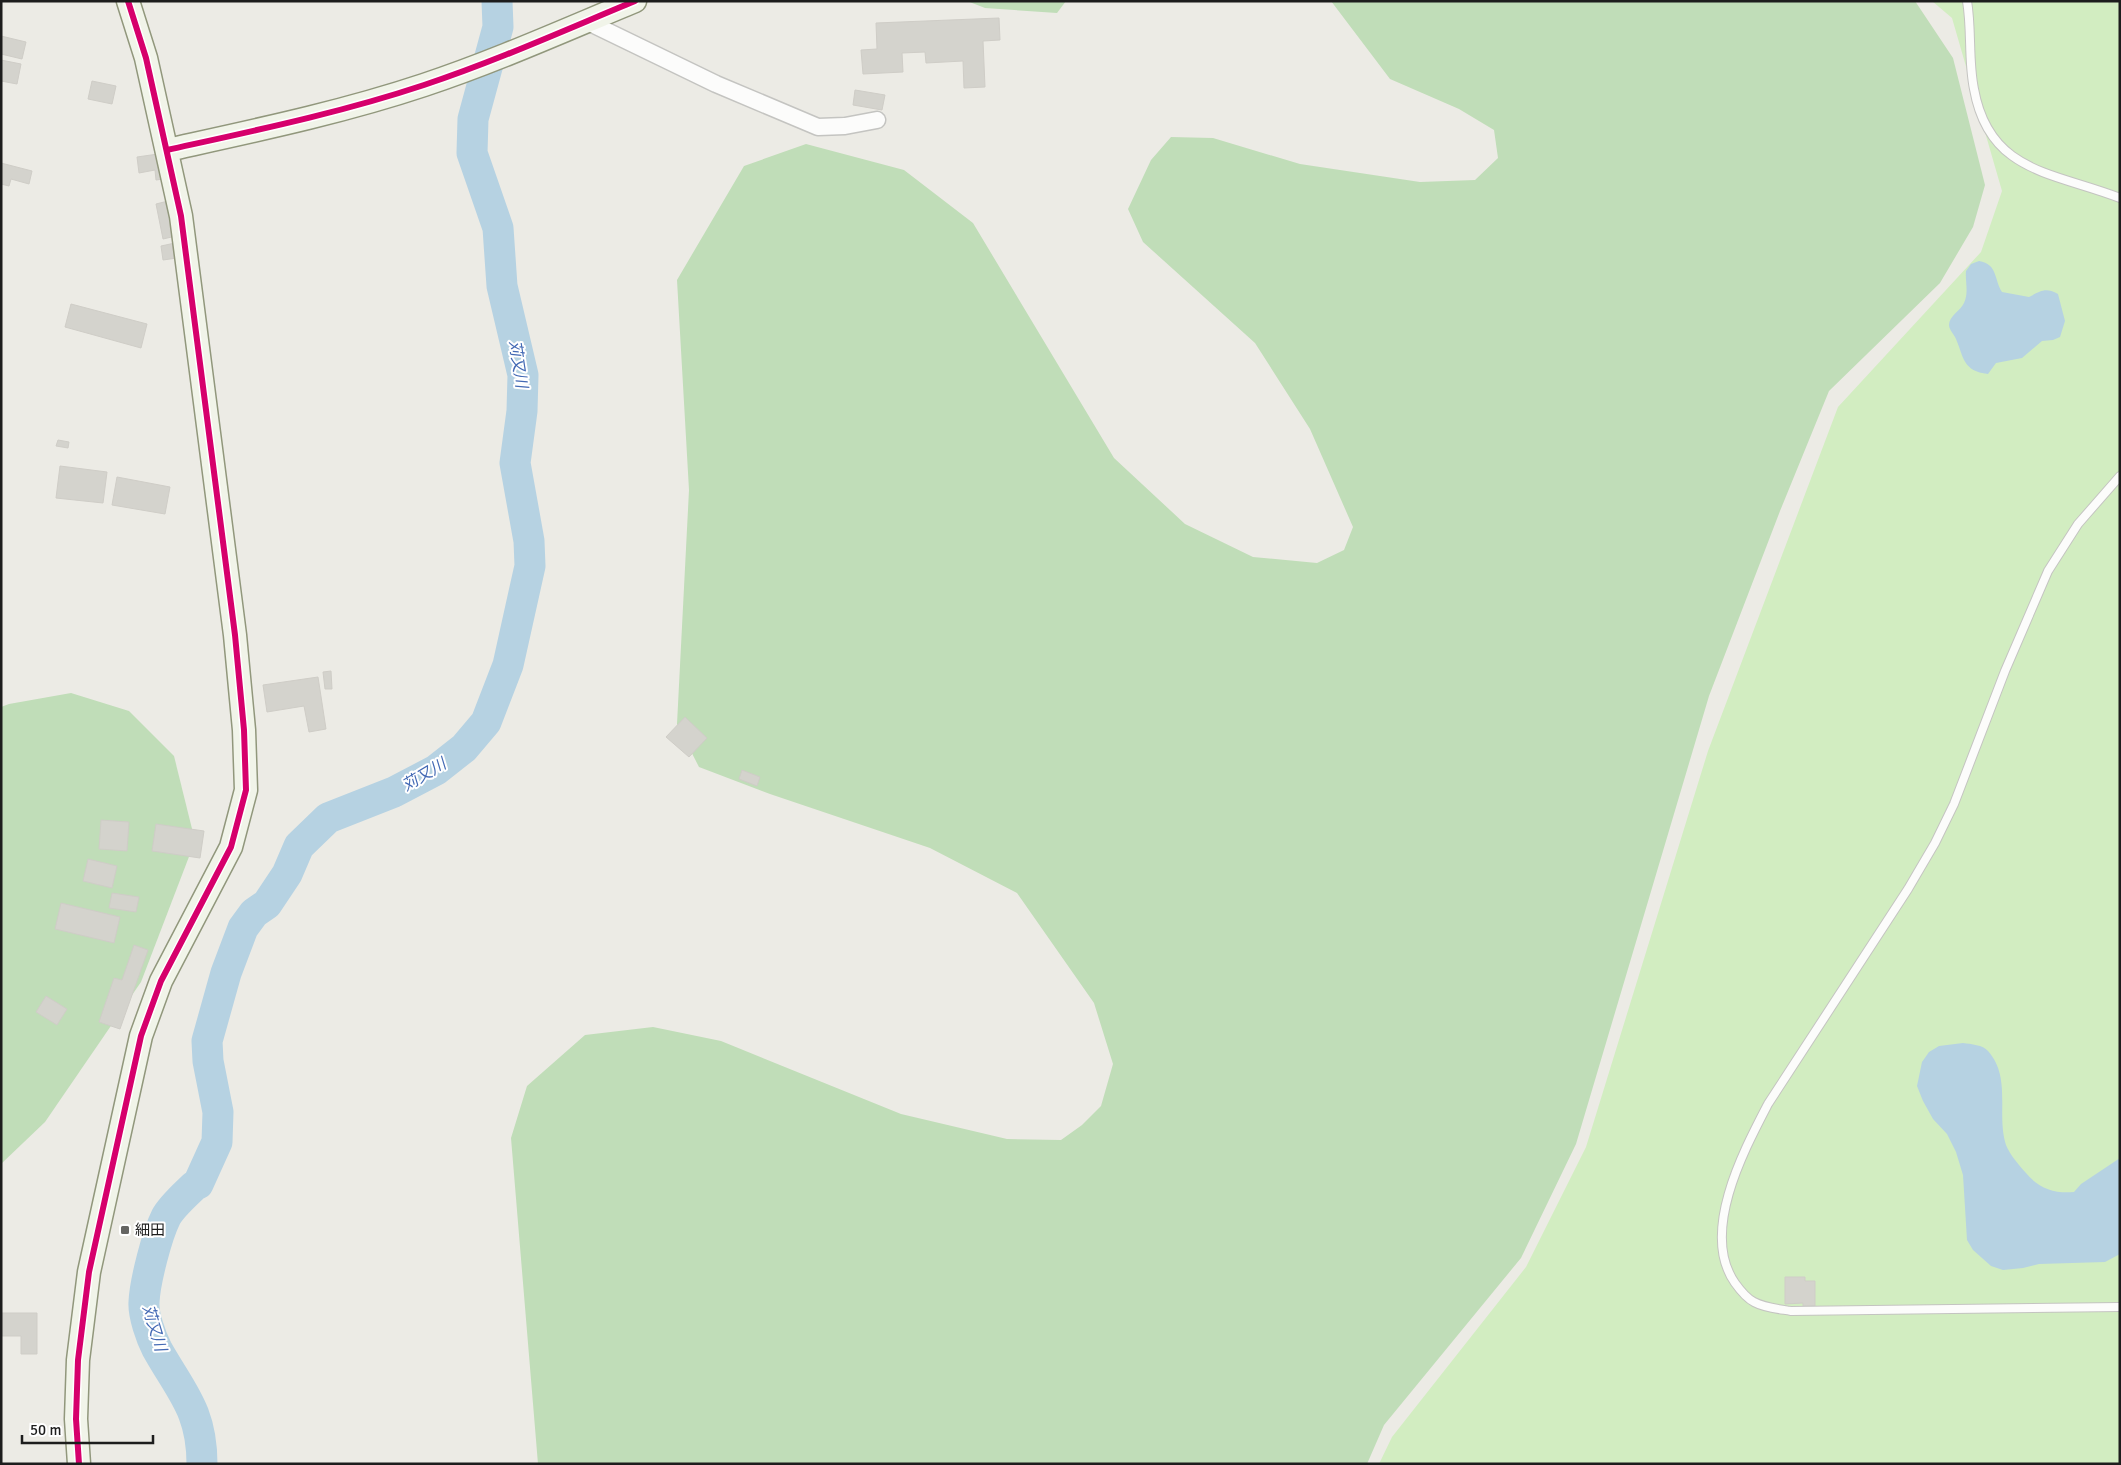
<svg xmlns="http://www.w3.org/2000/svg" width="2121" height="1465" viewBox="0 0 2121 1465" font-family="Signika,'Noto Sans JP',sans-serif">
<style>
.grass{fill:#d2edc1}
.forest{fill:#c0ddb8}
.water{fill:#b6d2e2}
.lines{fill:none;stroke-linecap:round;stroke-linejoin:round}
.river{stroke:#b6d2e2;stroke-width:31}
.building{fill:#d4d3cd;stroke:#cfcdc7}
.lane-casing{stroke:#c4c4c1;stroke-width:10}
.street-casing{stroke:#c4c4c1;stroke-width:19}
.secondary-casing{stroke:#91977c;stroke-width:25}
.lane{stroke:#fcfcfb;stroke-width:8}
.street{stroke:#fcfcfb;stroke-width:16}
.secondary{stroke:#f1f4e9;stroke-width:22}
.cycleway-casing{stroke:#fff;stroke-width:9}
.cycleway{stroke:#d6006c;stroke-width:6}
.poi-dot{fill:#656563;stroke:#fff;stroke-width:2}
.labels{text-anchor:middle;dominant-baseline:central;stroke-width:4;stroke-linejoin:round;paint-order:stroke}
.poi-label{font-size:15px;fill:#1d1d1d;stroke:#fff;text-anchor:start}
.water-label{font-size:16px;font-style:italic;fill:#4369b4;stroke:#fff}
</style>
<rect width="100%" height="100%" fill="#ecebe5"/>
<path class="grass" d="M 1932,1 L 2120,1 L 2120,1464 L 1379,1464 L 1392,1437 L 1526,1267 L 1586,1147 L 1708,751 L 1838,407 L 1981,252 L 2002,191 L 1952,18 Z"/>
<g class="forest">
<path d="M 967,1 L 1066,1 L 1057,13 L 985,8 Z"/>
<path d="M 1331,1 L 1915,1 L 1953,58 L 1985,185 L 1973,227 L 1940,283 L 1829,391 L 1780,511 L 1709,696 L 1576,1144 L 1521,1258 L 1384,1425 L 1367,1464 L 538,1464 L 511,1138 L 527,1086 L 585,1035 L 653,1027 L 721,1041 L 901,1114 L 1007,1139 L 1061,1140 L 1082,1125 L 1101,1106 L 1113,1064 L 1094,1003 L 1017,893 L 930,848 L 770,794 L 699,767 L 677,724 L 689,490 L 677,280 L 744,166 L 806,144 L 904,170 L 973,223 L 1114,458 L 1185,524 L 1253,557 L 1317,563 L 1344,550 L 1353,527 L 1310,429 L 1255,343 L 1143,242 L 1128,209 L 1151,160 L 1171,137 L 1213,138 L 1300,164 L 1420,182 L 1475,180 L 1498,158 L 1494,130 L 1459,109 L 1390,79 Z"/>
<path d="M 71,693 L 129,711 L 174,756 L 195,841 L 141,982 L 45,1122 L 1,1164 L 1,707 L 9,704 Z"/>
</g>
<g class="water">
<path d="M 1979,261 C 1998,264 1994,280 2002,292 L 2029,297 C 2041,291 2045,287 2058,294 L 2065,321 L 2060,337 L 2053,340 L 2042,341 L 2022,358 L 1996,363 L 1988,374 C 1963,371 1964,358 1956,339 C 1954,334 1949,330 1949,325 C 1949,316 1961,310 1964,303 C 1969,293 1965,281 1966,271 L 1971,264 Z"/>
<path d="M 1963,1043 C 1971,1044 1983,1045 1988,1051 C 2012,1078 1996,1114 2006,1145 C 2010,1155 2019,1165 2026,1173 C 2038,1188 2055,1194 2074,1192 L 2081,1184 L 2120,1158 L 2120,1254 L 2105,1262 L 2039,1264 L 2023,1268 L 2003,1270 L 1991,1266 L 1973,1250 L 1967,1240 L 1963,1175 L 1956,1152 L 1947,1134 L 1933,1119 L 1923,1101 L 1917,1086 L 1922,1062 L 1929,1052 L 1939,1046 Z"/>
</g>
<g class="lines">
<path class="river" d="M 202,1464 C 202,1410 181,1392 157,1349 C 151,1337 143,1315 144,1302 C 145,1281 157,1235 166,1217 C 172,1206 185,1195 194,1186 L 198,1184 L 217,1142 L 218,1112 L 208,1061 L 207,1041 L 226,973 L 243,928 L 254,913 L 267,904 L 287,874 L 299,846 L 328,818 L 394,792 L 436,770 L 464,748 L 486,722 L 508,665 L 530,566 L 529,541 L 515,463 L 522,411 L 523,375 L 502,286 L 498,228 L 472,153 L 473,119 L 498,27 L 497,1"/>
</g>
<g class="building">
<path d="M 999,18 L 1000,40 L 983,41 L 985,87 L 964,88 L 963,61 L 926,63 L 925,52 L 902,53 L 903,72 L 863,74 L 861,50 L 877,49 L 876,23 Z"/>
<path d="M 1,36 L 26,42 L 22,59 L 1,54 Z"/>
<path d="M 1,60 L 21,64 L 17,84 L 1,81 Z"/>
<path d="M 92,81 L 116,86 L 112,104 L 88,99 Z"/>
<path d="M 855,90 L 885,95 L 882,110 L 853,105 Z"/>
<path d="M 158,154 L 163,179 L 156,180 L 155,170 L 139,173 L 137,157 Z"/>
<path d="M 1,163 L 32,171 L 29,184 L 11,179 L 9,186 L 1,184 Z"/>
<path d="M 168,201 L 176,236 L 163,239 L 156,204 Z"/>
<path d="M 175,243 L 177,258 L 163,260 L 161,246 Z"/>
<path d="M 71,304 L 147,324 L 141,348 L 65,327 Z"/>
<path d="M 58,440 L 69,442 L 68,448 L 56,446 Z"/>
<path d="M 60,466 L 107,472 L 103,503 L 56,498 Z"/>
<path d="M 117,477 L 170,487 L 165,514 L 112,505 Z"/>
<path d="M 331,671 L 332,689 L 325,689 L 323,672 Z"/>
<path d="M 318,677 L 326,729 L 309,732 L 304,706 L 267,712 L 263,685 Z"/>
<path d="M 685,717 L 707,738 L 689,757 L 666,737 Z"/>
<path d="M 742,770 L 760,777 L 757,786 L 739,779 Z"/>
<path d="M 101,820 L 129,822 L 127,851 L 99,849 Z"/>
<path d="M 156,824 L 204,831 L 200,858 L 152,851 Z"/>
<path d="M 88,859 L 117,866 L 112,888 L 83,881 Z"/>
<path d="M 112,893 L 139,897 L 136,912 L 109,908 Z"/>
<path d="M 61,903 L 120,917 L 114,943 L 55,929 Z"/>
<path d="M 134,945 L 148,950 L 120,1029 L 99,1022 L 114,978 L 122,980 Z"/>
<path d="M 46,996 L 67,1009 L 57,1025 L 36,1012 Z"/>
<path d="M 1785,1277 L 1805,1277 L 1805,1281 L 1815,1281 L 1815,1306 L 1803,1306 L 1803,1303 L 1785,1304 Z"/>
<path d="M 1,1313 L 37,1313 L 37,1354 L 21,1354 L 21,1336 L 1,1336 Z"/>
</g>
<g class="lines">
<g class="lane-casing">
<g id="lane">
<path d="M 1967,1 C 1972,30 1968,60 1974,89 C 1989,173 2053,172 2120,198"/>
<path d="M 2120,476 L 2078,524 L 2048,571 L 2005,671 L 1954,804 L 1935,843 L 1908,889 L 1768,1104 C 1743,1152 1700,1233 1735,1283 C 1740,1290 1746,1298 1754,1302 C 1765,1308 1779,1309 1791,1311 L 2120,1307"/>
</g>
</g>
<g class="street-casing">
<path id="street" d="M 586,21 L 716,84 L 818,127 L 845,126 L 877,120"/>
</g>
<g class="secondary-casing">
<g id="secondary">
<path d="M 167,150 C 253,131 340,113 424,85 C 496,61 565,30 635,1"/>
<path d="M 79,1464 L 76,1419 L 78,1360 L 89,1272 L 141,1036 L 161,981 L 231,847 L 246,790 L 244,730 L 235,635 L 181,216 L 146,58 L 128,1"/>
</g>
</g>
<use href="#lane" class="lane"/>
<use href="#street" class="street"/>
<use href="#secondary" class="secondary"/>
<g class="cycleway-casing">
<g id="cycleway">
<path d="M 167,150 C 253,131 340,113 424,85 C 496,61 565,30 635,1"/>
<path d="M 79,1464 L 76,1419 L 78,1360 L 89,1272 L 141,1036 L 161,981 L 231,847 L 246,790 L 244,730 L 235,635 L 181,216 L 146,58 L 128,1"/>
</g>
</g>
<use href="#cycleway" class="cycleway"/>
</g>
<rect class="poi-dot" x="120" y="1225" width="10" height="10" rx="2.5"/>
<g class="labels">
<g class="poi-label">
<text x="135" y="1230">細田</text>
</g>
<g class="water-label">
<text transform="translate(518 364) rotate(81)">苅又川</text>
<text transform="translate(424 775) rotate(-31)">苅又川</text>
<text transform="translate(154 1328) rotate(73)">苅又川</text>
</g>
</g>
<rect width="2121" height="1465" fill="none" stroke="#1d1d1d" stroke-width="5"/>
<path d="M22 1435v8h131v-8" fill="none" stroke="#1d1d1d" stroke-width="2.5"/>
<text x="30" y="1435" font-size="15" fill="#1d1d1d" stroke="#ffffff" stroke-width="4" paint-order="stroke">50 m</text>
</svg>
